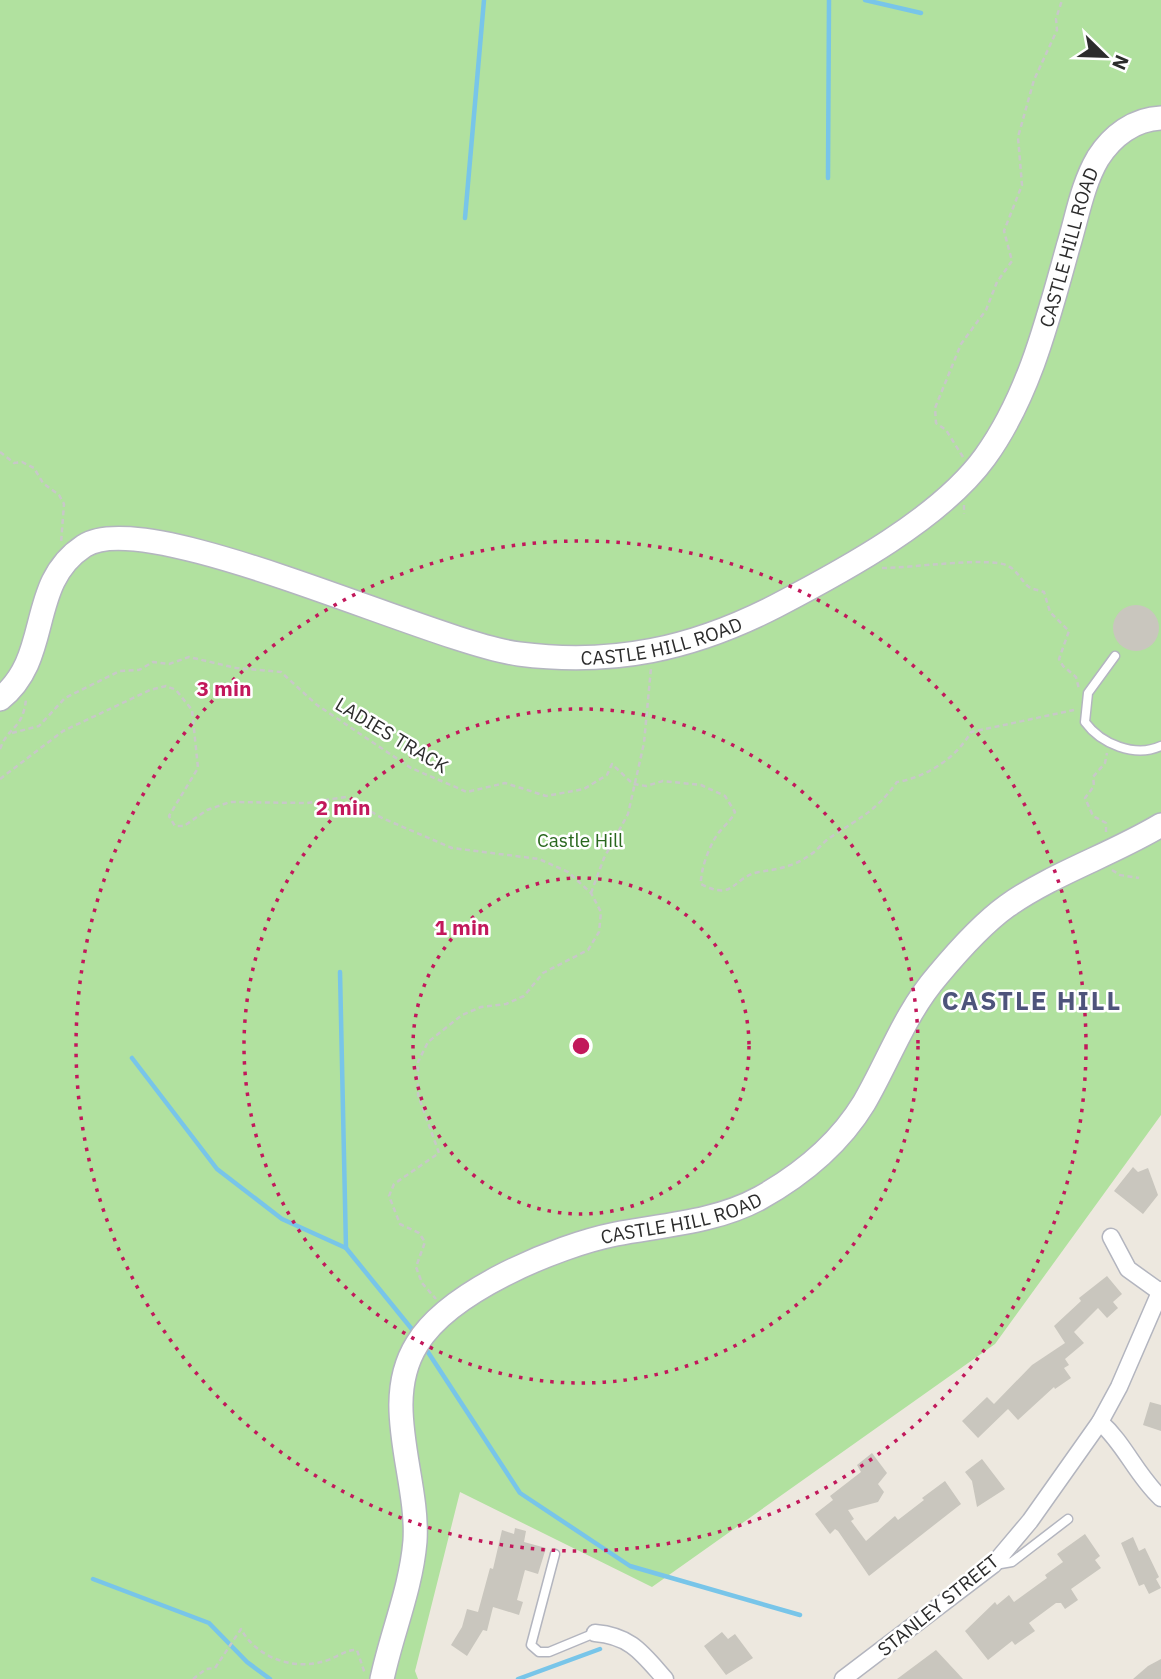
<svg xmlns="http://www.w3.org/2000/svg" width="1161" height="1679" viewBox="0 0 1161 1679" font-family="'IBM Plex Sans',sans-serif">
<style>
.green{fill:#b1e19f}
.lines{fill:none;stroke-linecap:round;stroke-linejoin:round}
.stream{stroke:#78c5e9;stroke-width:4.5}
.building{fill:#c9c6be}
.lane-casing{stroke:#b3b5bf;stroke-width:11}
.street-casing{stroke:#b3b5bf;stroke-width:19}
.secondary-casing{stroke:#b3b5bf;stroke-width:26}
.path{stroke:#c8c8c8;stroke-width:2.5;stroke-dasharray:5 3.5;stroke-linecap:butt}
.lane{stroke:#fff;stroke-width:8}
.street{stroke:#fff;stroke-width:16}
.secondary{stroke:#fff;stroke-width:23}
.ring{fill:none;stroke:#c2185b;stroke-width:3.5;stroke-dasharray:3.5 7}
.labels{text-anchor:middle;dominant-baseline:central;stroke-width:5;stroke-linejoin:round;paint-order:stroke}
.street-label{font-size:19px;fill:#2c2c2c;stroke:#fff}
.park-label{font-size:19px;fill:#29671e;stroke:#fff}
.district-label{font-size:26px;font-weight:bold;letter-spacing:2px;fill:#4e547b;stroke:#fff}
.centre{fill:#c2185b;stroke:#fff;stroke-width:3.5}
.ring-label{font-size:21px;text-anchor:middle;font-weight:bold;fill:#c2185b;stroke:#fff;stroke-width:5;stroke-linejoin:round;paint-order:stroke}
</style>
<rect width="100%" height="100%" fill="#ede8df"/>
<path class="green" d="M 0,0 L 1161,0 L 1161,1115 L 995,1344 L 652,1587 L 460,1492 L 415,1671 L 418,1679 L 0,1679 Z"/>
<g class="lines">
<g class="stream">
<path d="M 865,0 L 921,13"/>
<path d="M 828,178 L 829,0"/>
<path d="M 465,218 L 484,0"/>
<path d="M 340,972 L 346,1248"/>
<path d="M 132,1058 L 217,1169 L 282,1219 L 346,1248 L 415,1333"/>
<path d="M 424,1346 L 520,1493 L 630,1566 L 800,1615"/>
<path d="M 93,1579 L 209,1623 L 247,1662 L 270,1679"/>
<path d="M 518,1679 L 600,1649"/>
</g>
</g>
<g class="building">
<circle cx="1136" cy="628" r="23"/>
<path d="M 1133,1167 L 1138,1172 L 1148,1168 L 1158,1195 L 1143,1214 L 1114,1191 Z"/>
<path d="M 1107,1276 L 1122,1294 L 1113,1302 L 1118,1308 L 1107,1318 L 1098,1308 L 1074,1332 L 1084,1343 L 1065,1359 L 1069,1365 L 1064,1368 L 1071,1378 L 1055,1389 L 1054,1387 L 1018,1420 L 1008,1409 L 978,1438 L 962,1421 L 987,1397 L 994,1404 L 1032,1365 L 1065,1343 L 1054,1326 L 1081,1301 L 1079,1298 Z"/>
<path d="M 1150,1402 L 1161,1405 L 1161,1431 L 1143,1425 Z"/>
<path d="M 872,1453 L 887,1473 L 878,1484 L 884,1492 L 878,1502 L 848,1510 L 854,1519 L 851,1521 L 866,1541 L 895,1516 L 898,1520 L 924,1500 L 922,1498 L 945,1481 L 961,1504 L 869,1576 L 838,1531 L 835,1529 L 830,1534 L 815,1514 L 833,1500 L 830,1496 L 861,1472 L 857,1465 Z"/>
<path d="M 982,1459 L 1005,1489 L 977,1507 L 972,1481 L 965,1472 Z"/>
<path d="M 515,1528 L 526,1531 L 524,1542 L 546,1548 L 538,1574 L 525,1570 L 517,1600 L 523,1602 L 519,1615 L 493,1607 L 487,1631 L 483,1630 L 467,1656 L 451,1645 L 462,1627 L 467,1609 L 478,1612 L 490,1568 L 493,1569 L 502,1530 L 514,1534 Z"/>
<path d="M 1085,1534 L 1100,1556 L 1095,1560 L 1101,1568 L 1071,1589 L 1078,1600 L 1065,1609 L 1061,1603 L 1056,1603 L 1029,1623 L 1035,1631 L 1015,1645 L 1012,1641 L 988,1660 L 965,1631 L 995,1602 L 997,1605 L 1009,1595 L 1014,1602 L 1047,1578 L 1045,1575 L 1063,1562 L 1057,1554 Z"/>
<path d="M 1133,1537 L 1139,1551 L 1145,1548 L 1159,1577 L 1156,1579 L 1161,1588 L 1149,1594 L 1144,1584 L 1139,1586 L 1121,1543 Z"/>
<path d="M 722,1632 L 728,1639 L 735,1634 L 753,1658 L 726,1675 L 704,1646 Z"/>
<path d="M 936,1650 L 963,1679 L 897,1679 Z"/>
<path d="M 1161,1659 L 1161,1679 L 1133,1679 L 1148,1666 Z"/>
</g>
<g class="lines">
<g class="lane-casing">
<g id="lane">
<path d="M 1115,656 L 1088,693 L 1085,722 C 1101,744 1135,758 1161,746"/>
<path d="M 555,1554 L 531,1645 L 539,1652 L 549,1652 L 595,1633"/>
<path d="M 995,1565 L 1012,1562 L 1068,1519"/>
</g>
</g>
<g class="street-casing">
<g id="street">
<path d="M 1111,1237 L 1128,1269 L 1160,1292"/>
<path d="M 1100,1422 C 1125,1444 1136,1475 1161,1498"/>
<path d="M 595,1633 C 631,1636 642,1653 665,1679"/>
<path d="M 843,1679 L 993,1565 L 1030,1521 L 1100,1422 L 1119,1387 L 1161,1290"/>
</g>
</g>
<g class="secondary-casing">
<g id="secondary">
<path id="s1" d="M 0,699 C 53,657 26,584 84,546 C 147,505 433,643 519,654 C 613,666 692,649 776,606 C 843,571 940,519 985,457 C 1029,396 1048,319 1068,247 C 1077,218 1082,185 1098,158 C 1112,136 1134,119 1161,118"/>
<path id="s2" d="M 382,1679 C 392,1632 411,1589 415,1541 C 419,1477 380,1403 417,1344 C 449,1291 556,1246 616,1234 C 664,1225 716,1222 760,1198 C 801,1175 839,1144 864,1103 C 889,1060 905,1013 938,975 C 958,951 982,924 1007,906 C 1054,873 1111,855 1161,825"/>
</g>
</g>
<g class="path">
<path d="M 0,452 L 14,463 L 22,462 L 34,468 L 43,483 L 59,495 L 64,504 L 61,543"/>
<path d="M 963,457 L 946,430 L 936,423 L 935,408 L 961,344 L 986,310 L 997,282 L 1012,261 L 1004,231 L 1022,185 L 1018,137 L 1034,80 L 1057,30 L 1056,19 L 1062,0"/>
<path d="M 964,505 L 964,514"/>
<path d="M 882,568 C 911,568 984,557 1006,565 C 1018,570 1020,580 1029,587 C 1034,590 1039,590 1044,592 L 1050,612 L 1069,631 L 1059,659 L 1063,666 L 1076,677 L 1079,689"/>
<path d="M 12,733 L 39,726 L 65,698 L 120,671 L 139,670 L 153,662 L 169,664 L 189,657 L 236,668 L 281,672 L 317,705 L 411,768 L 467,792 L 505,783 L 546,796 L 584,789 L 607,775 L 612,764 L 633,784 L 646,786 L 663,781 L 701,785 L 725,796 L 735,812 C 731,820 727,823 721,830 C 711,840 700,870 701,884 C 735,902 732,877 759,872 C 778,869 793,867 810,855 C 818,850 823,842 831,837 C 861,817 875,812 897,782 C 927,777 956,758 971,732 L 1074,710"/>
<path d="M 0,749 C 8,726 23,730 26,699"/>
<path d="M 0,779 L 63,731 L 150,690 L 166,686 L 176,690 L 192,710 L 198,768 L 169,816 L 175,826 L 184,826 L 207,810 L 230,802 L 307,803 L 346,797 L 382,818 L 452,848 L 539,859 L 568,872 L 591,893 L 601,912 L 599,932 L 588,950 L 543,973 L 524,996 L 506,1004 L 481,1007 L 462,1015 L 428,1042 L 418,1062 L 418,1095 L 439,1153 L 394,1184 L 389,1196 L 400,1224 L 419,1233 L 425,1242 L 416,1267 L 422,1283 L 436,1299"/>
<path d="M 1106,832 L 1106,823 L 1093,816 L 1085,798 L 1094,786 L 1093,777 L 1105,763 L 1107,753"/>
<path d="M 1112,870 L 1120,875 L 1139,878"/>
<path d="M 591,893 L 604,858 L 628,814 L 644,743 L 651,668"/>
<path d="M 193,1679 L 206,1669 L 215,1668 L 241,1629 C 256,1657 292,1670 321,1662 C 333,1660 346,1649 357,1650 L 365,1674"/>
</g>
<use href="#lane" class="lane"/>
<use href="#street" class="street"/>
<use href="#secondary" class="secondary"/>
</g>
<g class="ring">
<circle cx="581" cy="1046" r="168"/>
<circle cx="581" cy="1046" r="337"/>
<circle cx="581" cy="1046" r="505"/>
</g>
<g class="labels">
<g class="street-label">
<text stroke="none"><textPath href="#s1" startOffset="1384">CASTLE HILL ROAD</textPath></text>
<text stroke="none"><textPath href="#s1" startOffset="777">CASTLE HILL ROAD</textPath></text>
<text transform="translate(392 735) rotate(31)">LADIES TRACK</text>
<text stroke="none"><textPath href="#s2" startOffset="642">CASTLE HILL ROAD</textPath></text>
<text transform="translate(938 1605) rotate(-39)">STANLEY STREET</text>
</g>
<g class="park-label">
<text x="580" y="840">Castle Hill</text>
</g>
<g class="district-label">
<text x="1032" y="1000">CASTLE HILL</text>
</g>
</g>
<circle cx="581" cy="1046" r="10" class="centre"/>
<g class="ring-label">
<text x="224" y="696">3 min</text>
<text x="343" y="815">2 min</text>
<text x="462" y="935">1 min</text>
</g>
<g transform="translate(1105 56) rotate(113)" stroke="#ffffff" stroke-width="5" paint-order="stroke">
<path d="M0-5L12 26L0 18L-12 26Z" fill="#2c2c2c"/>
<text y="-10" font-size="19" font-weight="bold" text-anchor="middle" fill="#2c2c2c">N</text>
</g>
</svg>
